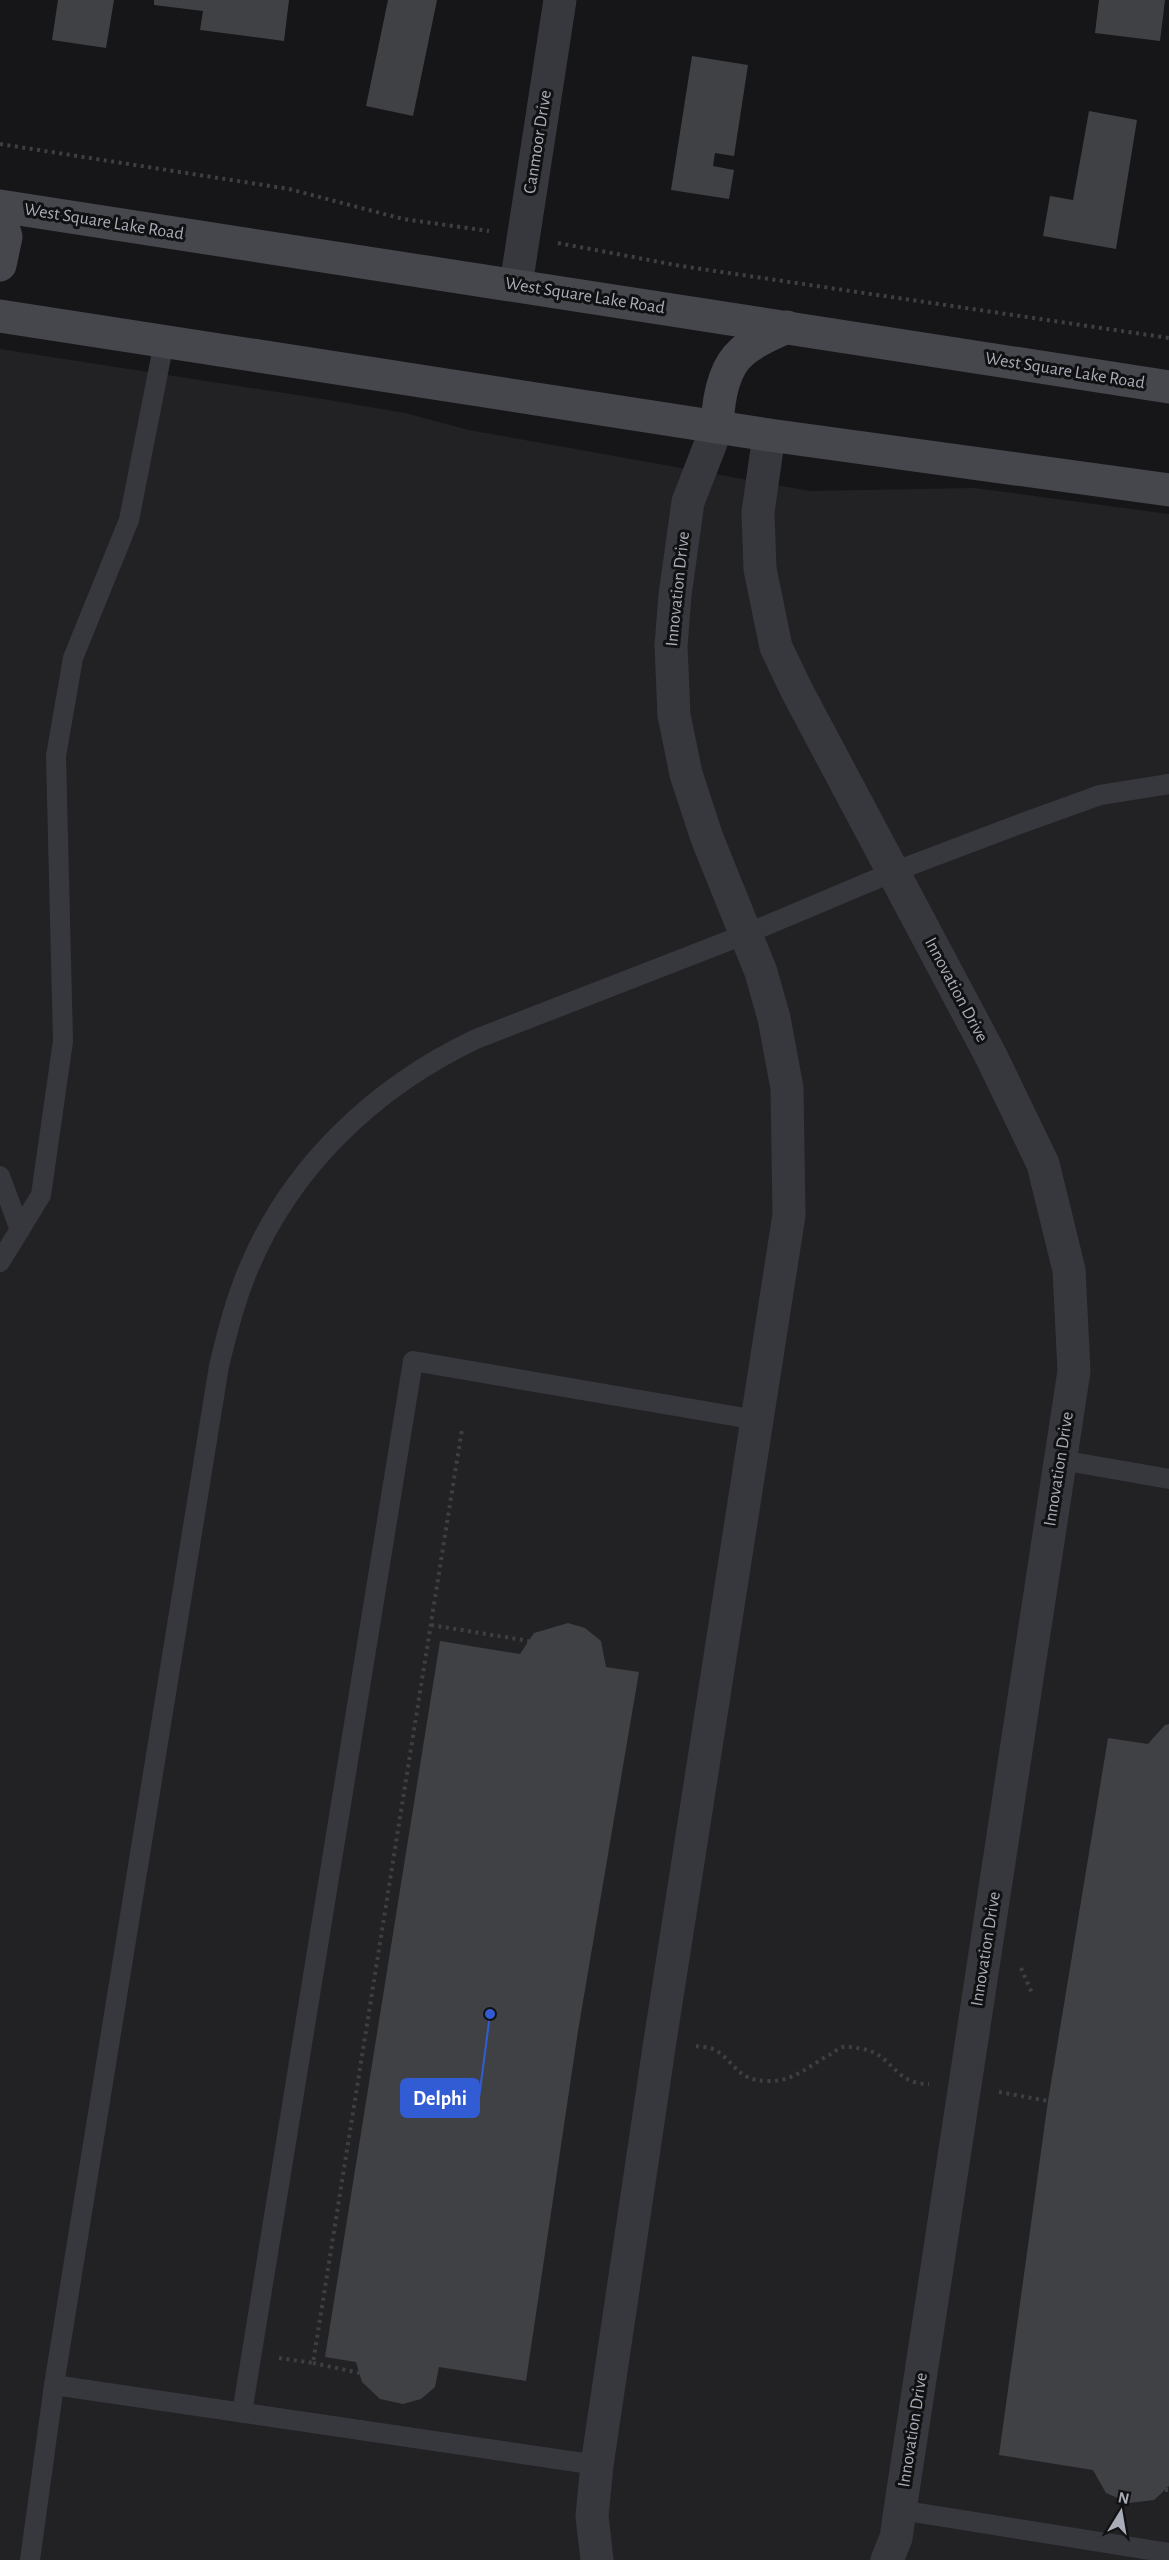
<svg xmlns="http://www.w3.org/2000/svg" width="1169" height="2560" viewBox="0 0 1169 2560" font-family="'Alegreya Sans',sans-serif">
<style>
.built{fill:#222225}
.building{fill:#404145}
.lines{fill:none;stroke-linecap:round;stroke-linejoin:round}
.path{stroke:#3d3f44;stroke-width:4;stroke-dasharray:3 4.5;stroke-linecap:butt}
.lane{stroke:#37383d;stroke-width:20}
.street{stroke:#37383d;stroke-width:33}
.secondary{stroke:#45474d;stroke-width:33}
.labels{text-anchor:middle;dominant-baseline:central;stroke-width:6;stroke-linejoin:round;paint-order:stroke}
.street-label{font-size:18px;fill:#a8adb8;stroke:#111113}
.leader{fill:none;stroke:#325cd3;stroke-width:2}
.callout-dot{fill:#325cd3;stroke:#111113;stroke-width:2}
.callout{fill:#325cd3;stroke:#325cd3;stroke-width:2}
.callout-label{font-size:20px;text-anchor:middle;font-weight:bold;fill:#fff}
</style>
<rect width="100%" height="100%" fill="#161618"/>
<path class="built" d="M 0,349 L 323,399 L 405,413 L 469,430 L 810,491 L 975,488 L 1169,514 L 1169,2560 L 0,2560 Z"/>
<g class="building">
<path d="M 58,0 L 114,0 L 106,48 L 52,40 Z"/>
<path d="M 154,0 L 289,0 L 284,41 L 200,30 L 203,11 L 154,5 Z"/>
<path d="M 388,0 L 437,0 L 413,116 L 366,106 Z"/>
<path d="M 1099,0 L 1165,0 L 1160,41 L 1095,33 Z"/>
<path d="M 692,56 L 748,65 L 734,156 L 715,153 L 713,166 L 734,170 L 729,199 L 671,190 Z"/>
<path d="M 1089,111 L 1137,120 L 1116,249 L 1043,236 L 1050,196 L 1073,200 Z"/>
<path d="M 568,1623 L 585,1628 L 601,1641 L 606,1667 L 639,1672 L 578,2031 L 526,2381 L 439,2367 L 435,2387 L 421,2399 L 403,2404 L 380,2399 L 362,2382 L 356,2362 L 325,2357 L 440,1641 L 520,1654 L 534,1633 Z"/>
<path d="M 1169,1724 L 1169,2486 L 1154,2500 L 1129,2503 L 1106,2493 L 1093,2470 L 999,2455 L 1048,2101 L 1108,1738 L 1148,1744 L 1165,1725 Z"/>
</g>
<g class="lines">
<g class="path">
<path d="M 0,144 L 289,189 L 403,219 L 489,231"/>
<path d="M 558,243 L 681,266 L 1169,338"/>
<path d="M 431,1625 L 529,1641"/>
<path d="M 1021,1968 L 1032,1993"/>
<path d="M 696,2046 C 702,2047 710,2047 715,2050 C 737,2063 736,2081 769,2081 C 793,2082 810,2065 831,2054 C 834,2052 839,2048 843,2047 C 848,2046 857,2048 862,2049 C 892,2053 893,2084 929,2084"/>
<path d="M 999,2092 L 1048,2101"/>
<path d="M 279,2358 L 313,2363 L 462,1429"/>
<path d="M 313,2363 L 360,2373"/>
<path d="M 1165,2490 L 1169,2490"/>
</g>
<g class="lane">
<path d="M 0,1176 L 20,1230"/>
<path d="M 0,1262 L 41,1195 L 63,1041 L 56,756 L 73,658 L 129,520 L 164,342"/>
<path d="M 1061,1460 L 1169,1479"/>
<path d="M 242,2413 L 413,1361 L 757,1420"/>
<path d="M 597,2465 L 54,2385 L 219,1366 C 227,1333 235,1301 248,1270 C 291,1166 375,1087 476,1039 L 746,934 L 893,872 L 1017,825 L 1100,795 L 1169,784"/>
<path d="M 900,2510 L 1169,2553"/>
<path d="M 30,2560 L 54,2385"/>
</g>
<g class="street">
<path d="M 516,285 L 560,0"/>
<path d="M 769,435 L 758,512 L 760,569 L 776,647 L 797,691 L 991,1056 L 1043,1164 L 1069,1270 L 1074,1371 L 900,2510 L 896,2538 L 887,2560"/>
<path d="M 597,2560 L 592,2516 L 597,2465 L 660,2041 L 789,1215 L 787,1088 L 774,1018 L 761,972 L 707,838 L 686,774 L 674,715 L 671,646 L 675,595 L 688,502 L 717,427"/>
</g>
<g class="secondary">
<path d="M 0,206 L 1169,387"/>
<path d="M 0,215 L 6,237 L 0,265"/>
<path d="M 0,316 L 769,435 L 1169,490"/>
<path d="M 717,427 C 718,403 722,369 742,352 C 754,341 772,334 787,327"/>
</g>
</g>
<g class="labels">
<g class="street-label">
<text transform="translate(538 142) rotate(-81)">Canmoor Drive</text>
<text transform="translate(104 222) rotate(9)">West Square Lake Road</text>
<text transform="translate(585 296) rotate(9)">West Square Lake Road</text>
<text transform="translate(1065 371) rotate(9)">West Square Lake Road</text>
<text transform="translate(678 589) rotate(-84)">Innovation Drive</text>
<text transform="translate(956 990) rotate(62)">Innovation Drive</text>
<text transform="translate(1059 1469) rotate(-81)">Innovation Drive</text>
<text transform="translate(986 1949) rotate(-81)">Innovation Drive</text>
<text transform="translate(913 2430) rotate(-81)">Innovation Drive</text>
</g>
</g>
<path class="leader" d="M490 2014L479 2098"/>
<circle class="callout-dot" cx="490" cy="2014" r="6"/>
<rect class="callout" x="401" y="2079" width="78" height="38" rx="6"/>
<g class="callout-label">
<text x="440" y="2105">Delphi</text>
</g>
<g transform="translate(1121 2512) rotate(11)" stroke="#111113" stroke-width="4.5" paint-order="stroke">
<path d="M0-4.5L10 22L0 15L-10 22Z" fill="#a8adb8"/>
<text y="-9" font-size="16" font-weight="bold" text-anchor="middle" fill="#a8adb8">N</text>
</g>
</svg>
